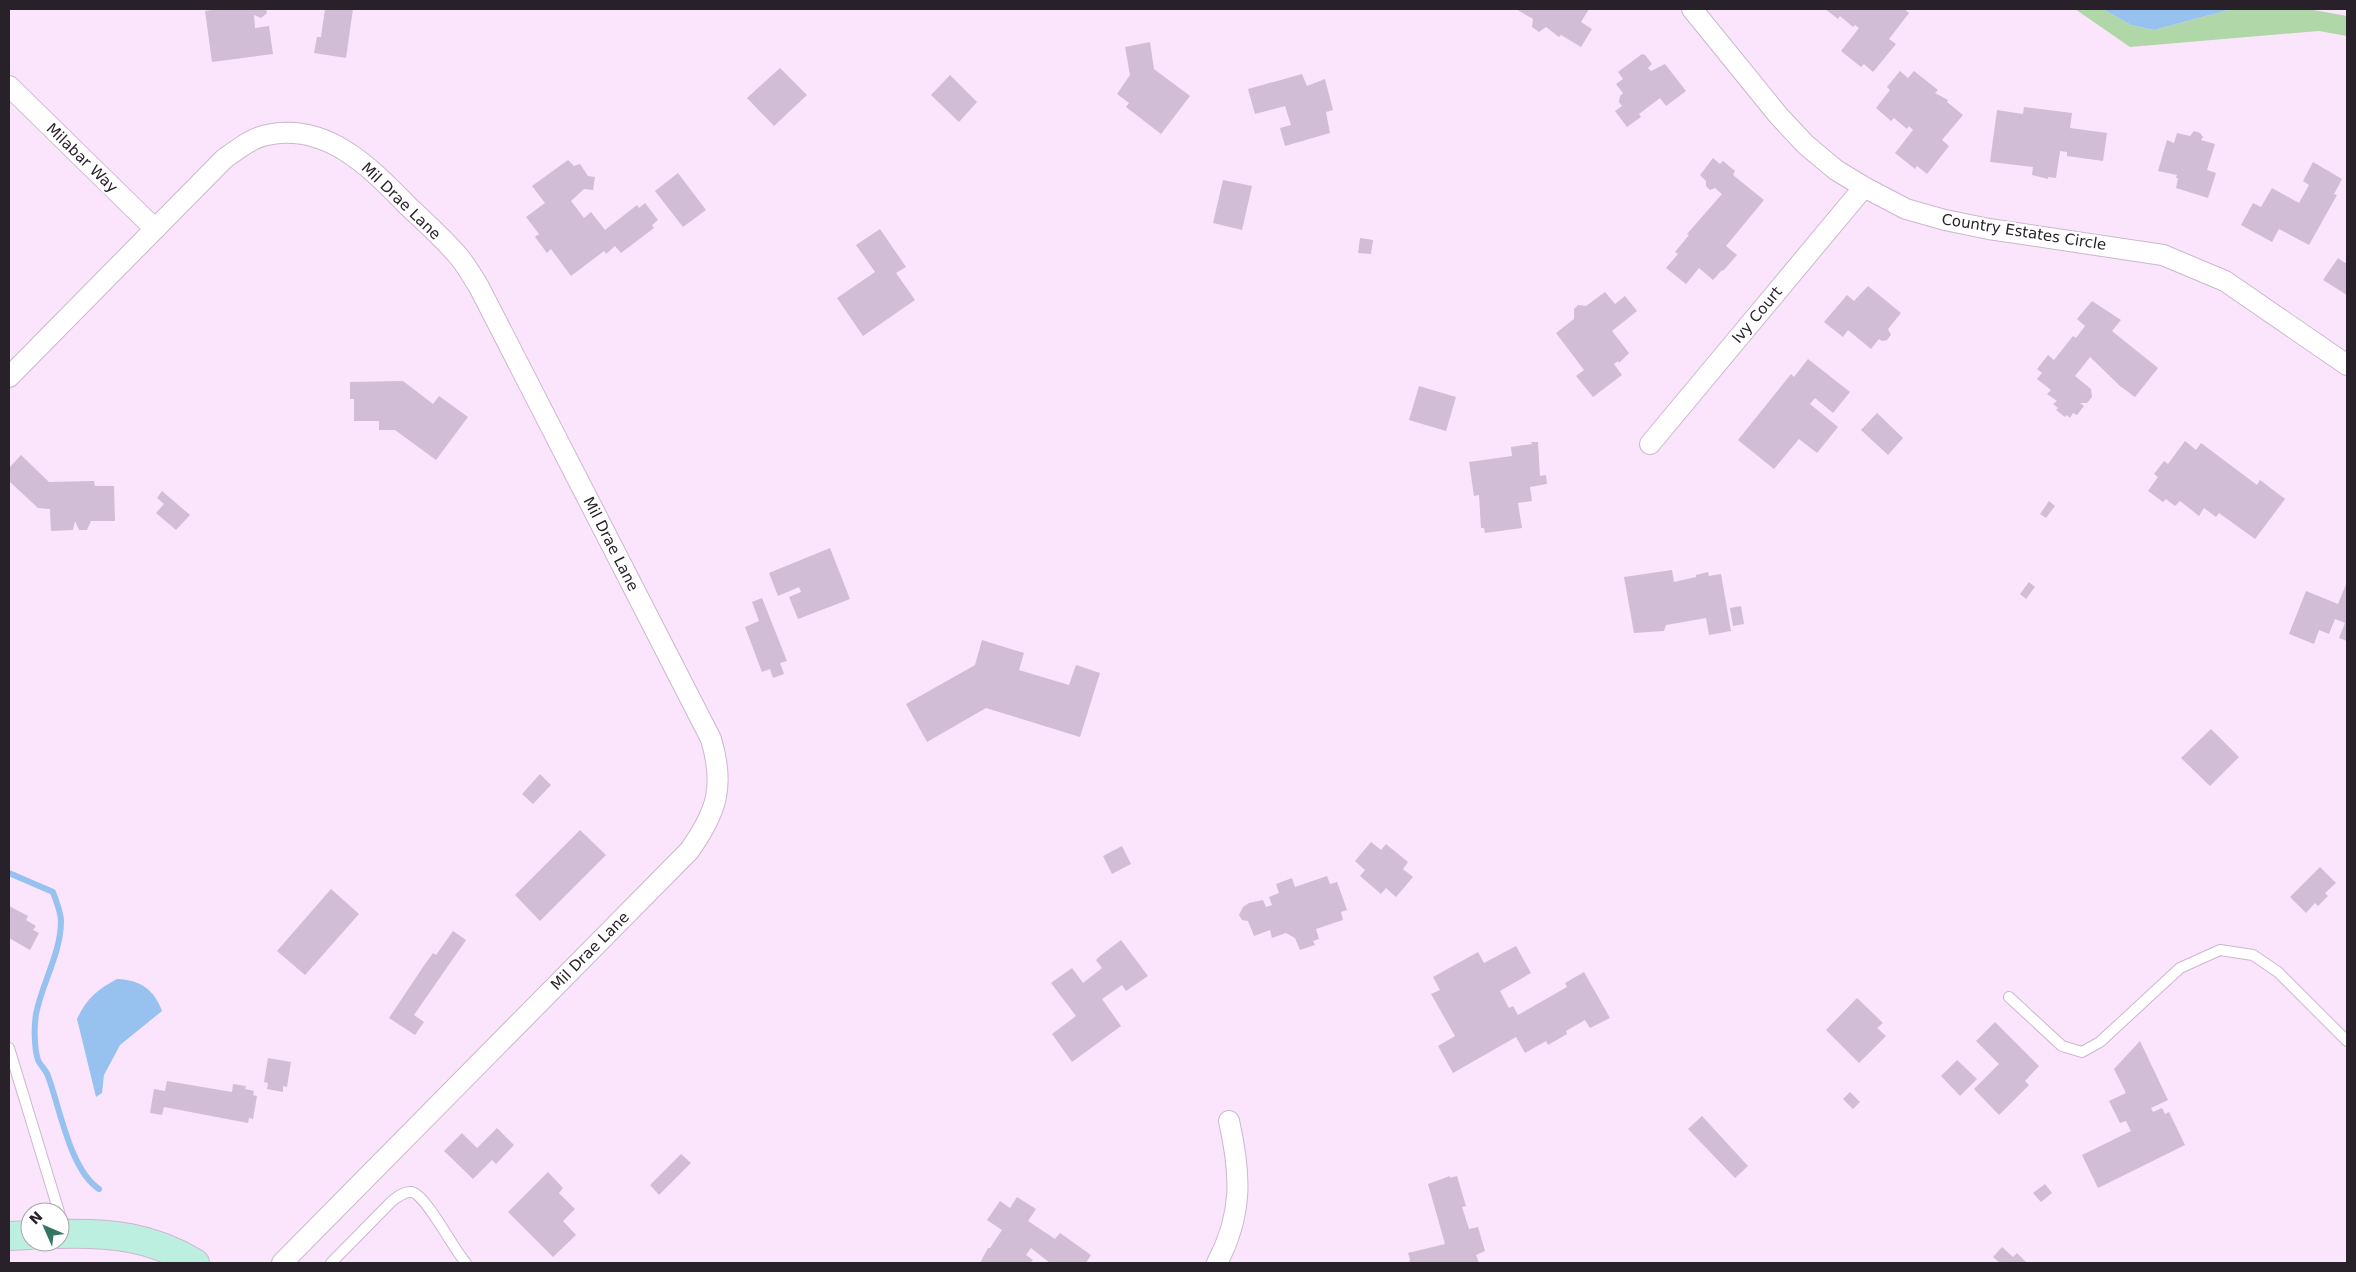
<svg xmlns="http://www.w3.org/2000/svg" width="2356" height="1272" viewBox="0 0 2356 1272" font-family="'DejaVu Sans',sans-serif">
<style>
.green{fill:#b0d7a7}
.water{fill:#97c2ef}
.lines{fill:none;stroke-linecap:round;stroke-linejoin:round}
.stream{stroke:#97c2ef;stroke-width:6}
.building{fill:#d1bdd5}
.lane-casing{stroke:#cbb7ce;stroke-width:12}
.street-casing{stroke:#cbb7ce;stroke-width:22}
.secondary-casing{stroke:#cbb7ce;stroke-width:30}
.lane{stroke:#fff;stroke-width:10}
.street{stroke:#fff;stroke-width:20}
.secondary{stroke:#bcefe0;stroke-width:28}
.labels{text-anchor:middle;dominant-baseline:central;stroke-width:4.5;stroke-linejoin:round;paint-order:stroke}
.street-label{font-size:15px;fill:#29212a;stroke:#fff}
</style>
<rect width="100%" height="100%" fill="#fae5fd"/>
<path class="green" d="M 2075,9 L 2103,9 L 2131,25 L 2154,30 L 2232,9 L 2308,9 L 2347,16 L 2347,36 L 2319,31 L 2130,47 Z"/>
<g class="water">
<path d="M 2103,9 L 2232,9 L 2154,30 L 2131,25 Z"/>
<path d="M 117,979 C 140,980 154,989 162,1011 L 120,1045 L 104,1075 L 102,1093 L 96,1097 L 77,1019 C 86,999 98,989 117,979 Z"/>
</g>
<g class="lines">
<path class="stream" d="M 9,873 L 53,892 C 56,901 61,912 61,921 C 61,953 42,983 36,1014 C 34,1026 34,1048 38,1060 C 40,1065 46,1070 48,1076 C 60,1108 70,1170 99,1189"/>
</g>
<g class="building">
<path d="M 218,9 L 266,9 L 267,13 L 261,18 L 254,15 L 255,28 L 269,26 L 273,54 L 212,62 L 205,11 Z"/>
<path d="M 325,9 L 353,9 L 346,58 L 314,53 L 317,37 L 321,37 Z"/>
<path d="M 1516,9 L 1589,9 L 1581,22 L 1592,29 L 1581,47 L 1561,35 L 1559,37 L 1546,27 L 1539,32 L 1532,27 L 1533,19 Z"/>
<path d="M 1825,9 L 1904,9 L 1909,13 L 1889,39 L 1896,44 L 1873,72 L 1864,64 L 1861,67 L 1841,51 L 1859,28 L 1855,25 L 1853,27 L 1840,16 L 1838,19 Z"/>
<path d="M 1150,42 L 1154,69 L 1190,96 L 1161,134 L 1126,107 L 1129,103 L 1117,94 L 1130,75 L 1125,47 Z"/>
<path d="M 1642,54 L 1645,55 L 1652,64 L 1648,68 L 1651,71 L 1665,64 L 1686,91 L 1666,106 L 1660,98 L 1639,114 L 1641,117 L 1627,127 L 1615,111 L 1622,106 L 1619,102 L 1620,96 L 1623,93 L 1616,84 L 1623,79 L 1618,72 Z"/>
<path d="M 780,68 L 807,95 L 774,126 L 747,98 Z"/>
<path d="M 1900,71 L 1908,78 L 1914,71 L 1938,90 L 1935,93 L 1948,100 L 1947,102 L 1963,115 L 1942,140 L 1949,146 L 1927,174 L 1917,166 L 1915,169 L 1895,153 L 1913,130 L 1909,126 L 1907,129 L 1894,118 L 1891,121 L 1876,108 L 1890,90 L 1887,87 Z"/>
<path d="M 1302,74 L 1307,86 L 1325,79 L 1333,110 L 1326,112 L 1330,133 L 1285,146 L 1280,128 L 1291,125 L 1285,106 L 1255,114 L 1248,89 Z"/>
<path d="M 950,75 L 977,102 L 959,122 L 931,95 Z"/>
<path d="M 2024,107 L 2072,113 L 2070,128 L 2107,133 L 2103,161 L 2067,156 L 2067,152 L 2060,151 L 2056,178 L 2048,177 L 2048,179 L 2032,175 L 2033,167 L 1990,162 L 1997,110 L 2023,114 Z"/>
<path d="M 2194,131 L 2200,133 L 2203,137 L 2201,140 L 2215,144 L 2207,170 L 2216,173 L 2208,198 L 2176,188 L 2178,178 L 2176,178 L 2177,175 L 2158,171 L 2167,140 L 2174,143 L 2177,133 L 2190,136 Z"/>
<path d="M 1713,158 L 1720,164 L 1723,161 L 1735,171 L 1733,175 L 1764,200 L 1726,246 L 1737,255 L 1723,271 L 1722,270 L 1713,280 L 1699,268 L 1686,284 L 1666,268 L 1678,254 L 1675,252 L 1689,235 L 1687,234 L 1722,194 L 1715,188 L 1710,190 L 1706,186 L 1706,181 L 1700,175 Z"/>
<path d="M 568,160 L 574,166 L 580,164 L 588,176 L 595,177 L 593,190 L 584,189 L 571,201 L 584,218 L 591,212 L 605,230 L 637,205 L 639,208 L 645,203 L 658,220 L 652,225 L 654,228 L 621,253 L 615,246 L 606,254 L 604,251 L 571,276 L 551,249 L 547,253 L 535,237 L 539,234 L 526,217 L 545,203 L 532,186 Z"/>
<path d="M 2313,162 L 2342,179 L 2334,194 L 2337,195 L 2309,245 L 2279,229 L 2272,242 L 2241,225 L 2253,203 L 2261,207 L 2272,188 L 2299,203 L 2309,185 L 2303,181 Z"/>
<path d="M 678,173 L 706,210 L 683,227 L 655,191 Z"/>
<path d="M 1223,180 L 1252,186 L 1242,230 L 1213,223 Z"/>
<path d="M 880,229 L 906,267 L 896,273 L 915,300 L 863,336 L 837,298 L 875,272 L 856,245 Z"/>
<path d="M 1360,238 L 1373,240 L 1371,254 L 1358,253 Z"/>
<path d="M 2338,258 L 2345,263 L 2347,260 L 2347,295 L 2323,280 Z"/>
<path d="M 1868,286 L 1901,313 L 1888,329 L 1891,335 L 1887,340 L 1882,341 L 1879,339 L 1871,349 L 1848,330 L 1843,337 L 1824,322 L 1847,295 L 1854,301 Z"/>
<path d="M 1605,292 L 1615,304 L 1625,296 L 1637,311 L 1612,331 L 1629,353 L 1619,363 L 1618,361 L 1614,364 L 1622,375 L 1593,397 L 1576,376 L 1584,370 L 1556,333 L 1574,319 L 1574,309 L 1578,305 L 1586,306 Z"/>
<path d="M 2092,301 L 2121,320 L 2112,331 L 2158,368 L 2135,397 L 2120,386 L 2090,357 L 2075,376 L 2091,389 L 2092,397 L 2087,403 L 2080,403 L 2084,406 L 2077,415 L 2073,413 L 2070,418 L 2067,415 L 2065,417 L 2056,410 L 2058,408 L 2053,404 L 2057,401 L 2047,394 L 2051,390 L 2037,379 L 2042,373 L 2037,369 L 2048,355 L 2054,360 L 2073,336 L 2076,338 L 2085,326 L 2077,319 Z"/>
<path d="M 1808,359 L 1850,392 L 1833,413 L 1815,398 L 1810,404 L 1838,427 L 1817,453 L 1799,439 L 1774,469 L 1738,440 L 1791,374 L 1794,377 Z"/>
<path d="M 403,381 L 433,404 L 439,396 L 468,417 L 436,460 L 395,430 L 379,430 L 379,421 L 354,421 L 354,399 L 350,399 L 350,382 Z"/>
<path d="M 1419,386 L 1456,397 L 1446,431 L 1409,420 Z"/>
<path d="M 1877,413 L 1903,438 L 1888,455 L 1861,430 Z"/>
<path d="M 2185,441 L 2196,450 L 2201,443 L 2257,485 L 2260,480 L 2285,499 L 2255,539 L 2219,513 L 2216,517 L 2204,508 L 2199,516 L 2180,501 L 2175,506 L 2166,499 L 2163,502 L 2148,491 L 2158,477 L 2154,474 L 2164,461 L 2168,464 Z"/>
<path d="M 1531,442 L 1538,442 L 1540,476 L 1546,475 L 1547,484 L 1530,487 L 1532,501 L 1518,503 L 1522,528 L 1485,533 L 1484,528 L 1481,528 L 1479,495 L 1474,496 L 1469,462 L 1512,456 L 1511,447 L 1532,444 Z"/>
<path d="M 21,455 L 49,482 L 94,481 L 95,486 L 114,486 L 115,521 L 91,521 L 87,530 L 79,530 L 75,521 L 73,530 L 51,531 L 50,509 L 38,508 L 9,481 L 9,468 Z"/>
<path d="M 162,491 L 190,515 L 176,530 L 156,513 L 164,504 L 157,498 Z"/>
<path d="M 2049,501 L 2055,506 L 2046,518 L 2040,514 Z"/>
<path d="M 830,548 L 850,599 L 798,619 L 789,597 L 801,592 L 799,587 L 778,596 L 769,573 Z"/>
<path d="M 1672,570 L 1674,582 L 1696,577 L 1696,575 L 1708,572 L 1709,576 L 1721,574 L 1731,631 L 1709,635 L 1706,618 L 1666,625 L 1664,631 L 1634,633 L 1624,577 Z"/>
<path d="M 2029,582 L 2035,587 L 2026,599 L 2020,594 Z"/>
<path d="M 2347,582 L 2347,641 L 2339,638 L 2345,623 L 2335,619 L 2329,634 L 2319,630 L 2314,644 L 2289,634 L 2306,591 L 2338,604 Z"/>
<path d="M 762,598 L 787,661 L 780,663 L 784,674 L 773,678 L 770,669 L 762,672 L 745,627 L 759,621 L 752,602 Z"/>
<path d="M 1741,606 L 1744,624 L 1733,626 L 1730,608 Z"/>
<path d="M 982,640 L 1024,653 L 1019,670 L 1069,685 L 1076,665 L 1100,673 L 1080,737 L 986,708 L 927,742 L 906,704 L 975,665 Z"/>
<path d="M 2211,729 L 2239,757 L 2210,786 L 2181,758 Z"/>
<path d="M 540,774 L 551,785 L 533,804 L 522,794 Z"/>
<path d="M 580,830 L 606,855 L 540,921 L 515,895 Z"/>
<path d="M 1371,842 L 1381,850 L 1386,844 L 1408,862 L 1403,869 L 1413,877 L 1396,897 L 1386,888 L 1381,894 L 1360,876 L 1365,870 L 1355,861 Z"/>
<path d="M 1122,846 L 1131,864 L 1112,874 L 1103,856 Z"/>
<path d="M 2320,867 L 2336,883 L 2325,893 L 2328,896 L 2318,906 L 2315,903 L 2306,913 L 2290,897 Z"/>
<path d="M 1327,876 L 1330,884 L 1337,882 L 1347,910 L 1341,912 L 1343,920 L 1316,929 L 1319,939 L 1313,941 L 1315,945 L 1300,950 L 1295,938 L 1286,933 L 1272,938 L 1270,930 L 1254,936 L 1248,921 L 1242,920 L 1239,915 L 1243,907 L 1249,903 L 1263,900 L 1266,907 L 1272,905 L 1269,897 L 1279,893 L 1276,884 L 1292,878 L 1295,887 Z"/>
<path d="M 331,889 L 359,914 L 305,975 L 277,951 Z"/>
<path d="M 9,906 L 28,916 L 26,920 L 36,926 L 33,930 L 39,933 L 30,950 L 9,938 Z"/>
<path d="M 453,931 L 466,940 L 414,1015 L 424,1022 L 415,1035 L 389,1018 L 423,967 L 433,953 L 436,955 Z"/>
<path d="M 1121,940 L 1148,976 L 1126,991 L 1122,985 L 1102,999 L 1121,1026 L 1072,1062 L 1052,1034 L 1076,1016 L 1051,983 L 1072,968 L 1083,983 L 1102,968 L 1096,960 L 1100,956 Z"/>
<path d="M 1516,946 L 1531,973 L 1500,991 L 1509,1008 L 1513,1006 L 1518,1015 L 1567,987 L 1565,983 L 1584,972 L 1610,1018 L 1590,1028 L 1585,1020 L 1566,1031 L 1567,1034 L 1548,1045 L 1546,1041 L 1525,1053 L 1516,1037 L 1453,1073 L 1438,1046 L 1455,1036 L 1431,994 L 1440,990 L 1433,977 L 1478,952 L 1484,963 Z"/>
<path d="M 1857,998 L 1883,1023 L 1877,1028 L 1886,1036 L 1859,1063 L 1826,1030 Z"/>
<path d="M 1995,1022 L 2039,1066 L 2025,1081 L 2029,1085 L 1999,1115 L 1974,1089 L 1999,1064 L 1976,1041 Z"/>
<path d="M 2140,1041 L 2168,1100 L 2151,1108 L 2153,1112 L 2162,1108 L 2165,1114 L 2169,1112 L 2185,1145 L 2098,1188 L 2082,1155 L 2131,1131 L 2126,1121 L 2120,1123 L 2109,1101 L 2126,1093 L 2114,1069 Z"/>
<path d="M 268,1058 L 291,1062 L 287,1087 L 283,1086 L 283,1092 L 267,1089 L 268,1083 L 264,1082 Z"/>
<path d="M 1957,1060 L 1977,1079 L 1960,1096 L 1941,1076 Z"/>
<path d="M 167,1081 L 232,1092 L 233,1084 L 246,1086 L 245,1089 L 254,1091 L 253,1095 L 257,1096 L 253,1119 L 249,1118 L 248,1123 L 164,1107 L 162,1115 L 150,1113 L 154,1089 L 165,1091 Z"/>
<path d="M 1850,1092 L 1860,1102 L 1853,1109 L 1843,1099 Z"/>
<path d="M 1702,1116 L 1748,1166 L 1735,1178 L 1688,1129 Z"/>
<path d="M 497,1128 L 514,1145 L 496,1164 L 492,1160 L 473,1179 L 444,1151 L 462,1133 L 477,1148 Z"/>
<path d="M 681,1154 L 691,1163 L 659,1195 L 650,1185 Z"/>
<path d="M 548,1172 L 563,1188 L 559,1193 L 575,1209 L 563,1221 L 576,1235 L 553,1257 L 508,1212 Z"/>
<path d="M 1450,1176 L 1450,1178 L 1457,1176 L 1466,1206 L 1462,1207 L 1469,1229 L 1478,1227 L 1485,1251 L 1476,1255 L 1479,1263 L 1409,1263 L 1410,1259 L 1408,1253 L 1445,1244 L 1428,1184 Z"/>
<path d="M 2045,1184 L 2052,1193 L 2041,1202 L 2033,1193 Z"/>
<path d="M 1017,1197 L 1036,1209 L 1028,1221 L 1055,1239 L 1060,1233 L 1091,1255 L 1086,1263 L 1050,1263 L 1031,1248 L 1026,1255 L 1033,1260 L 1030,1263 L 980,1263 L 988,1248 L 990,1248 L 1002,1230 L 987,1220 L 1000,1201 L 1010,1208 Z"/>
<path d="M 2002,1247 L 2013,1257 L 2017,1253 L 2027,1263 L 2000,1263 L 1993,1257 Z"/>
</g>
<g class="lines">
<g class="lane-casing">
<g id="lane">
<path d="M 2009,997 L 2062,1046 L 2082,1052 L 2100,1042 L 2180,968 L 2220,950 L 2253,955 L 2278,972 L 2347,1041"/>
<path d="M 9,1048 L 59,1212"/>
<path d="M 331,1263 L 391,1202 C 397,1197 404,1191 412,1192 C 427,1196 453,1249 466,1263"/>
</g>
</g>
<g class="street-casing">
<g id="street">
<path d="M 1692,9 L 1778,115 L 1806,145 L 1836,170 L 1864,187 L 1906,209 L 1945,220 L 1989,229 L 2163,255 L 2225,281 L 2347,365"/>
<path d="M 9,86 L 155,229"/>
<path d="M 9,377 L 224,159 C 237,150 251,138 267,135 C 327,122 371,168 409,207 C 426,223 445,240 460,258 C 467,267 473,277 479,287 L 711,739 C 725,786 717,812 689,851 L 282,1263"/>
<path d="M 1650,444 L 1864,187"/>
<path d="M 1217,1263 C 1243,1214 1241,1174 1229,1121"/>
</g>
</g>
<g class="secondary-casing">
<g id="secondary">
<path d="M 60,1234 C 111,1233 150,1236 195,1263"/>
<path d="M 9,1236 L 30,1235"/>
</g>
</g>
<use href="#lane" class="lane"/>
<use href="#street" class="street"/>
<use href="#secondary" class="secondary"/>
</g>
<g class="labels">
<g class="street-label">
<text transform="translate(82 158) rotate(44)">Milabar Way</text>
<text transform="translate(401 201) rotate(44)">Mil Drae Lane</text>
<text transform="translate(2024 232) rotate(9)">Country Estates Circle</text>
<text transform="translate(1757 315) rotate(-50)">Ivy Court</text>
<text transform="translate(611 544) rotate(63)">Mil Drae Lane</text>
<text transform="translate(590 951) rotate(-45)">Mil Drae Lane</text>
</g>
</g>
<rect width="2356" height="1272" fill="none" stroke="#29212a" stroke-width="20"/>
<g transform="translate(45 1227) rotate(315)"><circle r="24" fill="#ffffff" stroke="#a9a6aa"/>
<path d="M0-4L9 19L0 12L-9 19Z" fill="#347563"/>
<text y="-8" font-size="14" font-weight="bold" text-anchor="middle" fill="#29212a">N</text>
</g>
</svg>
